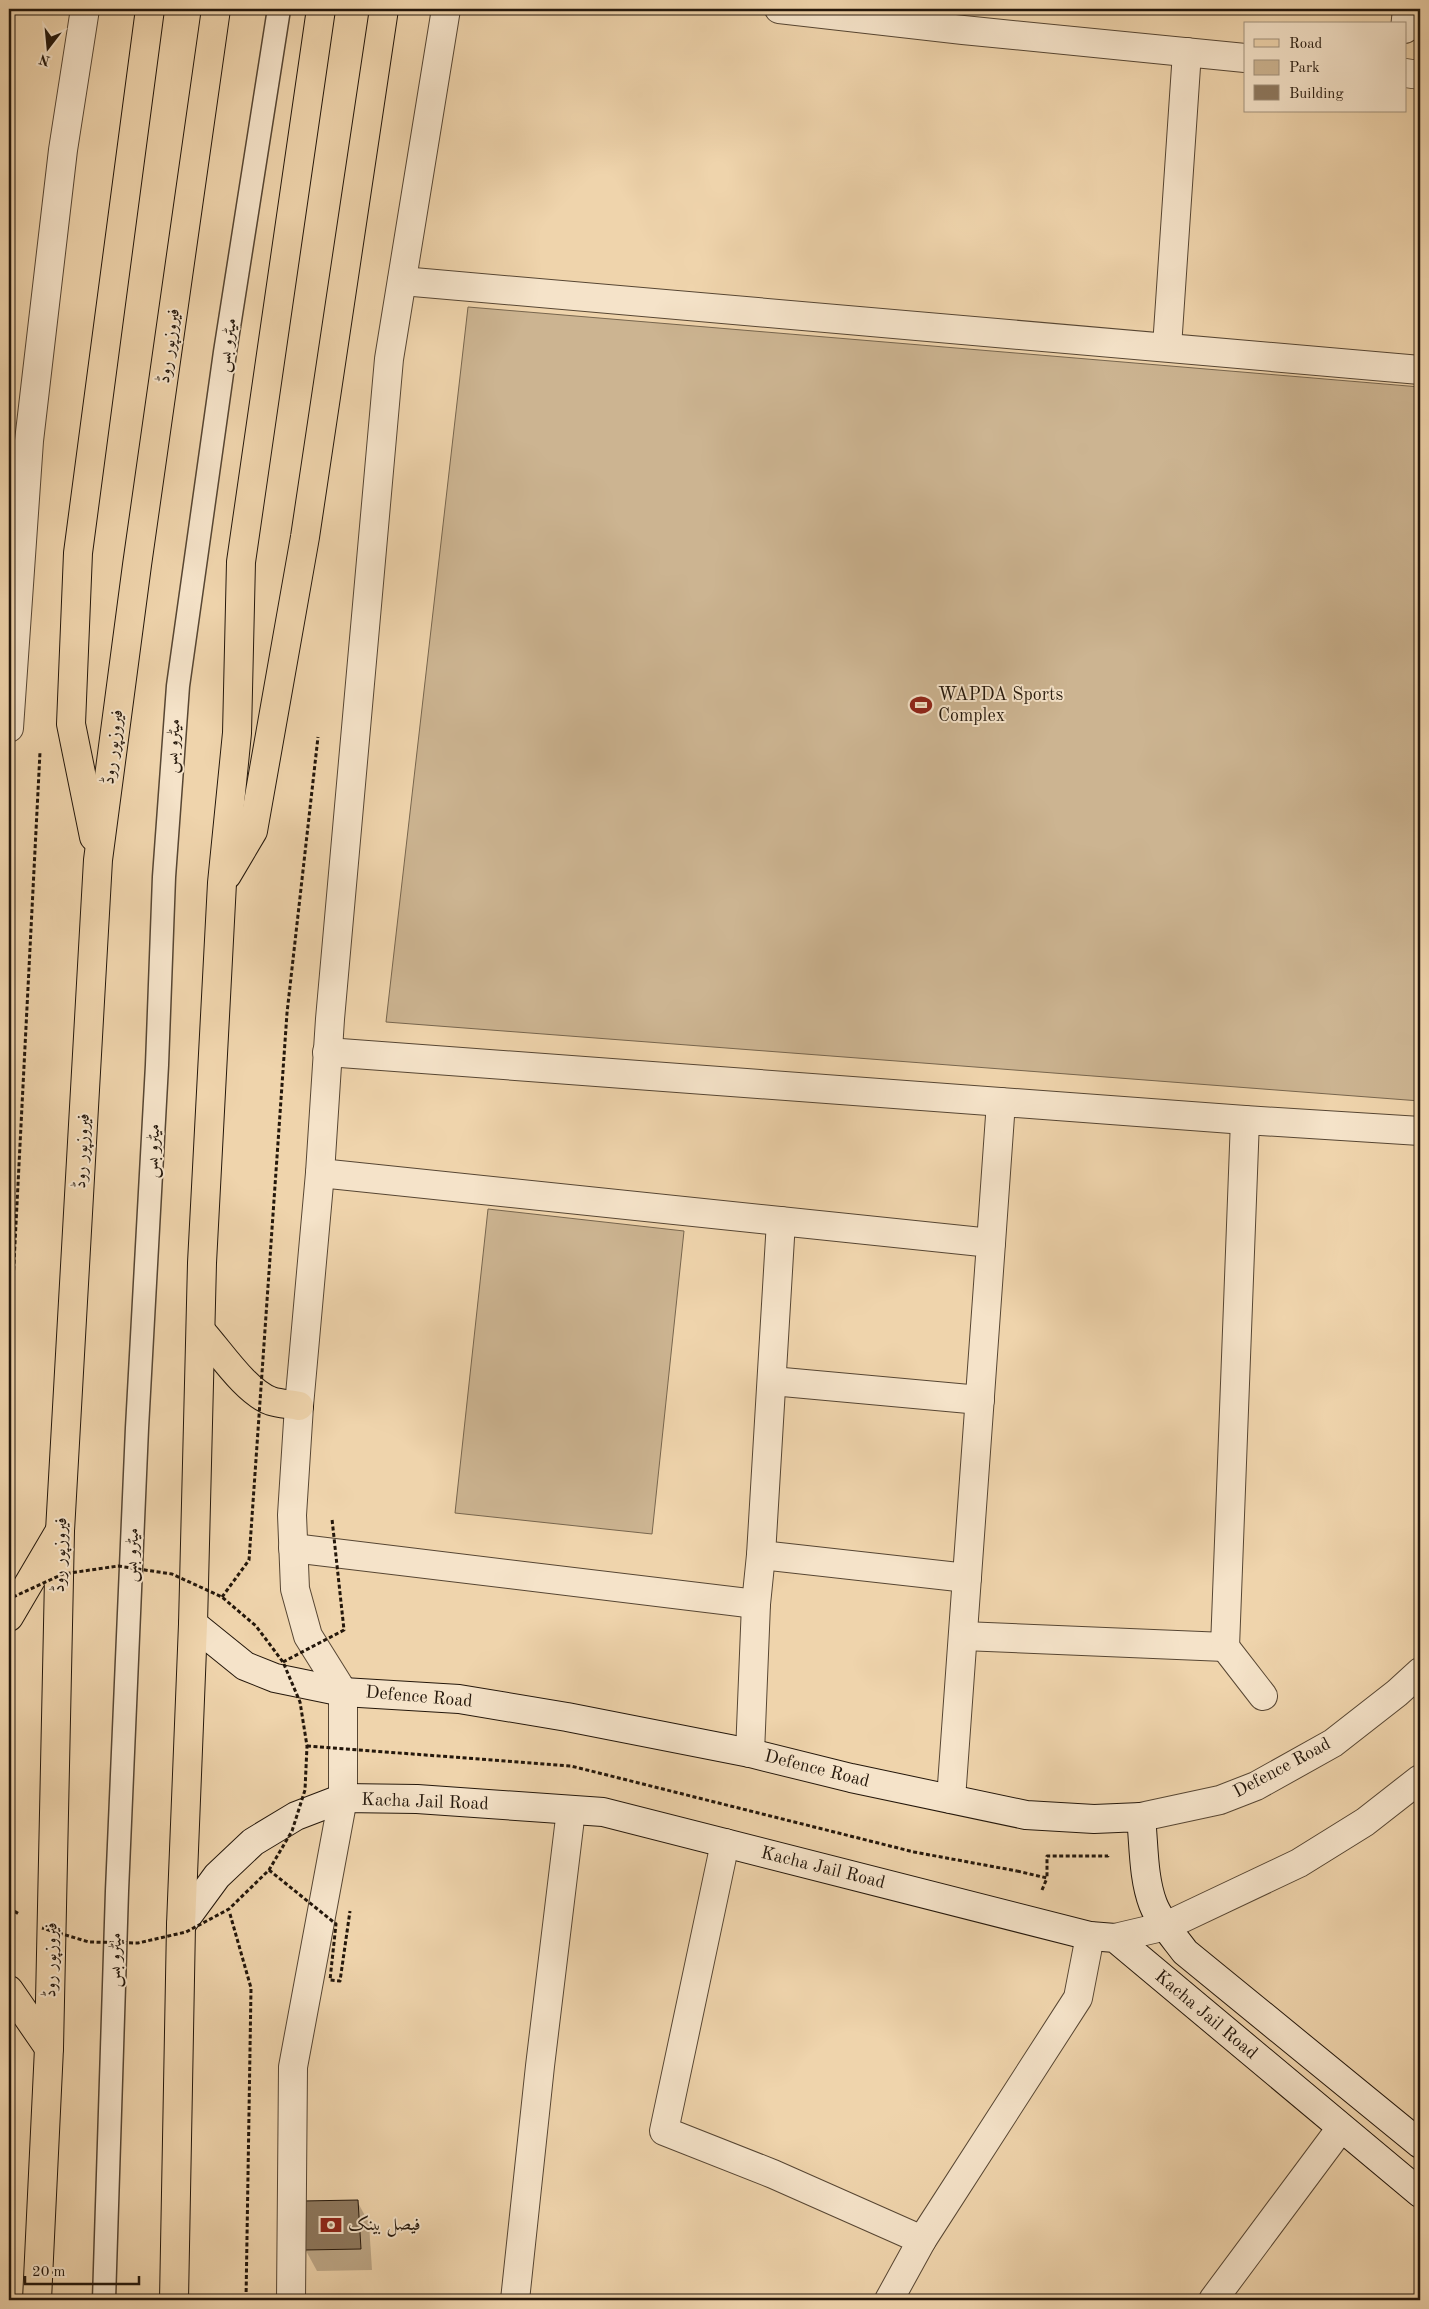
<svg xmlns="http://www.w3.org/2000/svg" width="1429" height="2309" viewBox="0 0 1429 2309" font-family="'Old Standard TT',Amiri,serif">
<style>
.green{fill:#ccb491;stroke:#78664e}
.shadow{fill:#0003}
.building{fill:#8e795f;stroke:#24170b}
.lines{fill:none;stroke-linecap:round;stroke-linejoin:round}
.service-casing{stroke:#574633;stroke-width:25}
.minor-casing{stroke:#574633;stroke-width:30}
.tertiary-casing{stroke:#574633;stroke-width:30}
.secondary-casing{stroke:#24170b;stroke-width:30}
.primary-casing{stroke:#24170b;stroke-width:30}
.path{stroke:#24170b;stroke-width:3;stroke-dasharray:4 2.5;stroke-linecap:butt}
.service{stroke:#f5e3c9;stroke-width:22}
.minor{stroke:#f5e3c9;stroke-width:28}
.tertiary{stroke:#f5e3c9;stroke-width:28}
.secondary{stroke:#f5e3c9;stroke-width:28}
.primary{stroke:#efd4ac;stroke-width:28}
.path-bridge{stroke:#24170b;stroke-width:3;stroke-dasharray:4 2.5;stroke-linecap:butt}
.labels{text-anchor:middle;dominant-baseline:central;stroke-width:4;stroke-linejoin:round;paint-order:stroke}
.street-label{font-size:18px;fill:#24170b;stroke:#f5e3c9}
.poi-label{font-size:18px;fill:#24170b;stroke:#f5e3c9;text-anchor:start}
</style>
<rect width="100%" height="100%" fill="#efd4ac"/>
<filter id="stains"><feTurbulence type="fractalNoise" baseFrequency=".004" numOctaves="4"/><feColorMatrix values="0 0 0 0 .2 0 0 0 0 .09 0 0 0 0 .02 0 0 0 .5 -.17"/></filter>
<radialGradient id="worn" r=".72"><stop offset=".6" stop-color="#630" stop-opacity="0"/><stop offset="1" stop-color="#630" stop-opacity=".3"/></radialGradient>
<g class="green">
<path d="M 468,307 L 1420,387 L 1420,1101 L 386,1022 Z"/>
<path d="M 488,1209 L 684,1231 L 652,1534 L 455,1513 Z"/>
</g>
<path class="shadow" d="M 357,2201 L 369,2223 L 372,2270 L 317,2271 L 305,2249 Z"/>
<path class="building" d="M 358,2200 L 361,2249 L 304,2250 L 302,2201 Z"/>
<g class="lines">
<g class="service-casing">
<path id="service" d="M 104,2300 L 117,1891 L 137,1428 L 157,1065 L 164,877 L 178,686 L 225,352 L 279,9"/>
</g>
<g class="minor-casing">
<g id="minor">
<path d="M 779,9 L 963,30 L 1245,58"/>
<path d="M 1405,29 L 1407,9"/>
<path d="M 1405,73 L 1420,75"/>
<path d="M 402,281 L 1420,370"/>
<path d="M 1167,347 L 1187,52"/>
<path d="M 9,728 L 29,441 L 63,150 L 85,9"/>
<path d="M 327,1052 L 1245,1120"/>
<path d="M 320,1173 L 991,1243 L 951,1799"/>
<path d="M 991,1243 L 1001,1102"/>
<path d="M 772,1381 L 980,1400"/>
<path d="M 293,1548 L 756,1604"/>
<path d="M 761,1555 L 967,1578"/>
<path d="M 963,1636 L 1225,1647 L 1245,1120 L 1420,1131"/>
<path d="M 1225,1647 L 1263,1696"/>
<path d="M 750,1753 L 756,1604 L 761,1555 L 781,1221"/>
<path d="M 725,1843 L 664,2131 L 773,2174 L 922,2240"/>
<path d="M 1115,1938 L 1166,1926 L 1299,1863 L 1365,1822 L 1420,1779"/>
<path d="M 515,2300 L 540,2066 L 571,1810"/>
<path d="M 889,2300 L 922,2240 L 1078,1998 L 1090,1936"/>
<path d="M 1213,2300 L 1341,2128"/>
</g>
</g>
<g class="tertiary-casing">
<g id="tertiary">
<path d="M 1141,1817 L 1220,1800 L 1256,1786 L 1333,1743 L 1397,1693 L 1420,1672"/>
<path d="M 291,2300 L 293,2067 L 343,1798 L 343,1692 L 308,1636 L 295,1589 L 292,1515 L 299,1406 L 320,1173 L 330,1019 L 389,359 L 446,9"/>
</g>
</g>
<g class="secondary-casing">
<g id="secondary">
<path d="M 193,1624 L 245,1666 L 275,1678 L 343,1692 L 459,1699 L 567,1717 L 750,1753 L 851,1778 L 1026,1815 L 1094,1819 L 1141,1817 C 1144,1845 1143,1878 1153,1904 C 1160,1922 1174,1937 1185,1952 L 1420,2144"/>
<path d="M 181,1925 L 217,1876 L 253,1842 L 296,1816 L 343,1798 L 417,1799 L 603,1812 L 1090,1936 L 1115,1938 L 1420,2193"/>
</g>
</g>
<g class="primary-casing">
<g id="primary">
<path d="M 94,837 L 71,724 L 78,553 L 150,9"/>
<path d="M 227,875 L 253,831 L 305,537 L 384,9"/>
<path d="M 202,1332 C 220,1352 246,1392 271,1401 C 280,1404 290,1404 299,1406"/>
<path d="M 9,1617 L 59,1532"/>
<path d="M 9,1990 L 49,2048"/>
<path d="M 37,2300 L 49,2048 L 60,1531 L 98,860 L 137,565 L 216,9"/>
<path d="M 174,2300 L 181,1925 L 193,1624 L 202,1263 L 222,883 L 237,733 L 241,562 L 321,9"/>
</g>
</g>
<g class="path">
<path d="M 9,1361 L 40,752"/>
<path d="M 1017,1871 L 1047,1878 L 1047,1856 L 1108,1856 L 1110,1854"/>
<path d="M 1042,1890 L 1047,1878"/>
<path d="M 9,1908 L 19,1914"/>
<path d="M 230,1914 L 251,1988 L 246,2300"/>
</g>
<use href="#service" class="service"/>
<use href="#minor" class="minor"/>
<use href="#tertiary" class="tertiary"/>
<use href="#secondary" class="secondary"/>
<use href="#primary" class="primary"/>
<g class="path-bridge">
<path d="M 222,1597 L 249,1560 L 287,1013 L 318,737"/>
<path d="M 9,1602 L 13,1597 L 63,1574 L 118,1566 L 172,1574 L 222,1597 L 256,1626 L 283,1662 L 300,1702 L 307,1746 L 305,1790 L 292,1831 L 269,1870 L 229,1909 L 186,1932 L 138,1943 L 89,1942 L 42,1928"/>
<path d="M 283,1662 L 344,1630 L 332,1519"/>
<path d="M 307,1746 L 571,1766 L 914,1852 L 1017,1871"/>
<path d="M 269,1870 L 336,1924 L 330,1980 L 340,1981 L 350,1911"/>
</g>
</g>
<defs>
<g id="stadium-bare" transform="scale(1.725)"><path d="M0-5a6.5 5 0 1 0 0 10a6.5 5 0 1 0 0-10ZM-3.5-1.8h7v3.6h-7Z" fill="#8f2418" stroke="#f5e3c9" stroke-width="2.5" paint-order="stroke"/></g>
<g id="bank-bare" transform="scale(1.725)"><path d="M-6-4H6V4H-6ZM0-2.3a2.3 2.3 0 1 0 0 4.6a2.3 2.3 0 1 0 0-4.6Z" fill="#8f2418" stroke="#f5e3c9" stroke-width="2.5" paint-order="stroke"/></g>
</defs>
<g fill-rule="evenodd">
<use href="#stadium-bare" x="921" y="705"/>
<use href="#bank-bare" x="331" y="2225"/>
</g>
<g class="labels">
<g class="street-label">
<text transform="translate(227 345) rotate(-81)">میٹرو بس</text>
<text transform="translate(169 346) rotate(-82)">فیروزپور روڈ</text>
<text transform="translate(173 746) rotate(-86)">میٹرو بس</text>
<text transform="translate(113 747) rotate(-83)">فیروزپور روڈ</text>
<text transform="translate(82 1151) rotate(-87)">فیروزپور روڈ</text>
<text transform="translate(153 1151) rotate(-87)">میٹرو بس</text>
<text transform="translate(60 1555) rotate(-88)">فیروزپور روڈ</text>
<text transform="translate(132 1555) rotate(-87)">میٹرو بس</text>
<text transform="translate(419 1697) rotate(5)">Defence Road</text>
<text transform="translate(1282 1768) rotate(-28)">Defence Road</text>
<text transform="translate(817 1769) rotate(14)">Defence Road</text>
<text transform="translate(425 1802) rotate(2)">Kacha Jail Road</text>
<text transform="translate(823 1868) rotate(14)">Kacha Jail Road</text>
<text transform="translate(51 1960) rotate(-89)">فیروزپور روڈ</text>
<text transform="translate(115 1960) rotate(-88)">میٹرو بس</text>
<text transform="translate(1206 2015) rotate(40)">Kacha Jail Road</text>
</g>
<g class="poi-label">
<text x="938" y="695">WAPDA Sports<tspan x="938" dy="21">Complex</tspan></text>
<text x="348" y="2225">فیصل بینک</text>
</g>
</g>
<rect width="1429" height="2309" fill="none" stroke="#efd4ac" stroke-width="30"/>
<rect x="10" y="10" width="1409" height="2289" fill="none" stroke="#24170b" stroke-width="2.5"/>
<rect x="15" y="15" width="1399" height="2279" fill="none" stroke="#24170b"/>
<rect x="1244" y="22" width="162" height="90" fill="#f5e3c9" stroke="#a1917d"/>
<rect x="1254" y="39" width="25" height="8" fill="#efd4ac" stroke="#a1917d"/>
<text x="1289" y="48" font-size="15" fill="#24170b">Road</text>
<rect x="1254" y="60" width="25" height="15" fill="#ccb491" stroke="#a1917d"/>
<text x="1289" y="72" font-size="15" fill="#24170b">Park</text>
<rect x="1254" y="85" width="25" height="15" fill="#8e795f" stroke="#a1917d"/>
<text x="1289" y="98" font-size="15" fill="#24170b">Building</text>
<g transform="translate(48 48) rotate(196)" stroke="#f5e3c9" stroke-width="4" paint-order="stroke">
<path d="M0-4L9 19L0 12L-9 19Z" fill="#24170b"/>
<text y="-8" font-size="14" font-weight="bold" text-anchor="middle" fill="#24170b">N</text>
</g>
<path d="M25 2276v8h114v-8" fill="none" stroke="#24170b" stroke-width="2.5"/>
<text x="32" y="2276" font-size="15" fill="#24170b" stroke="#f5e3c9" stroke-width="4" paint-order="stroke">20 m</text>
<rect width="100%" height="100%" filter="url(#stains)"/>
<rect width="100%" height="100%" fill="url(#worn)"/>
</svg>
